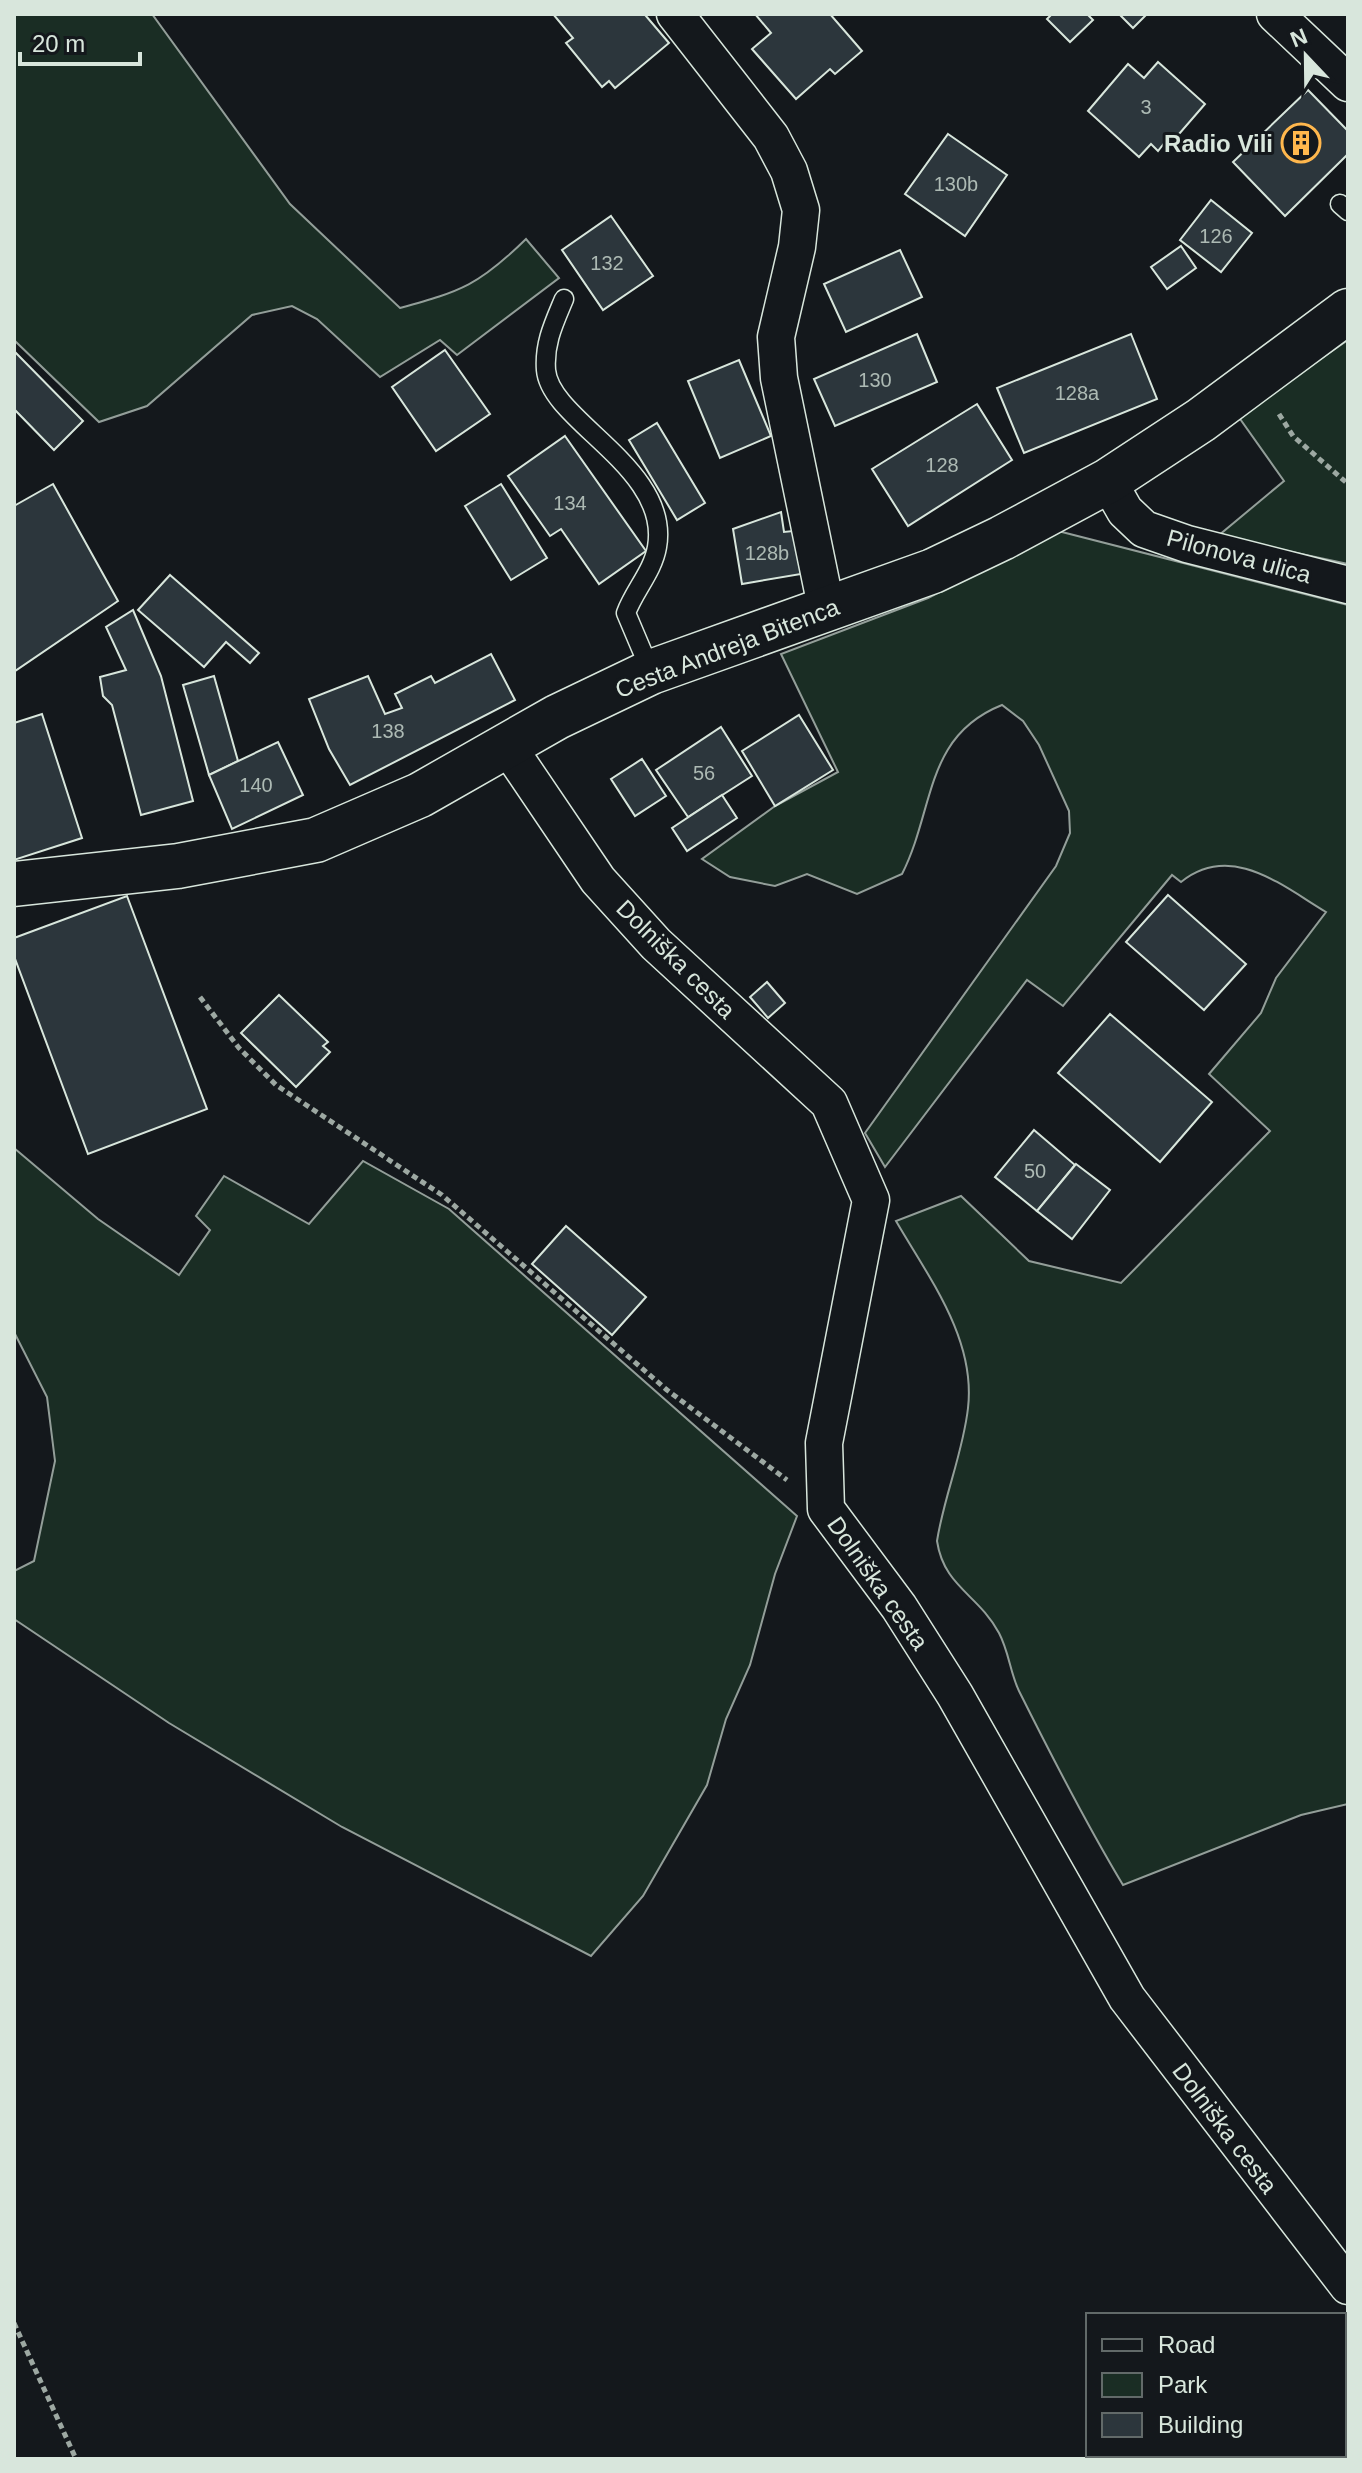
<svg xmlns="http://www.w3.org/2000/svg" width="1362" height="2473" viewBox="0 0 1362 2473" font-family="Arial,sans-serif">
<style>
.green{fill:#1a2d24;stroke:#939e99;stroke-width:2}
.building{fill:#2c363c;stroke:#d8e6dc;stroke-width:2}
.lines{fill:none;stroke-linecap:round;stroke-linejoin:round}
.lane-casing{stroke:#d8e6dc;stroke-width:21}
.street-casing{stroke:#d8e6dc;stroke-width:39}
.secondary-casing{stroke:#d8e6dc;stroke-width:47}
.path{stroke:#9da8a2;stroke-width:5;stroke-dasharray:6 4;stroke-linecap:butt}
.lane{stroke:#14181c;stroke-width:18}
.street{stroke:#14181c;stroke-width:36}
.secondary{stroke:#14181c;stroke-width:44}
.labels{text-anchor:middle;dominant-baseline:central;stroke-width:6;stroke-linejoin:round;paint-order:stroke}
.number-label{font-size:20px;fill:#adbab4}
.poi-label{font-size:24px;font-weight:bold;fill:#d8e6dc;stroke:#14181c;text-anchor:end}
.street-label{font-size:24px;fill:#d8e6dc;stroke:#14181c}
</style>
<rect width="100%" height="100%" fill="#14181c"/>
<g class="green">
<path d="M 14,14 L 152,14 L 290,204 L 400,308 C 462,291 479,285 526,239 L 559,278 L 457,355 L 440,340 L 380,377 L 317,319 L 292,306 L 252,315 L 147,406 L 99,422 L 14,340 Z"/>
<path d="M 1348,340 L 1348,564 L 1218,536 L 1284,481 L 1238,416 Z"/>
<path d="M 1058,531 L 1348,605 L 1348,1804 L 1301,1815 L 1123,1885 C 1085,1822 1052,1757 1019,1691 C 1010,1672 1009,1652 999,1633 C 978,1594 944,1587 937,1541 C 944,1496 963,1453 968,1408 C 976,1339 929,1278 896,1221 L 961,1196 L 1029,1261 L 1121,1283 L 1270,1131 L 1209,1074 L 1261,1013 L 1276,978 L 1326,912 C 1281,885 1231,842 1181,882 L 1172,875 L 1063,1006 L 1027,980 L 885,1167 L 865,1133 L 1056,866 L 1070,833 L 1069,811 L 1039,745 L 1023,721 L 1002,705 C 924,736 935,809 902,874 L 857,894 L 807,874 L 775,886 L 730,877 L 702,859 L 775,806 L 838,772 L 781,654 L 928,598 Z"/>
<path d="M 14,1148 L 98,1219 L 179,1275 L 210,1230 L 196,1216 L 224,1176 L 309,1224 L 363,1161 L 449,1209 L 797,1516 L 775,1574 L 750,1665 L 726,1719 L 707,1785 L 643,1896 L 591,1956 L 342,1827 L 169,1723 L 14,1619 L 14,1571 L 34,1561 L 55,1461 L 47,1397 L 14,1332 Z"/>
</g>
<g class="building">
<path d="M 553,14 L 648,14 L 646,16 L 669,43 L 615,88 L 609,81 L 602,87 L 566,43 L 573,38 Z"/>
<path d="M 755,14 L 830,14 L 862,51 L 835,74 L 830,69 L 796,99 L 752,49 L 771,33 Z"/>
<path d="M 1052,14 L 1087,14 L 1093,20 L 1070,42 L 1047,19 Z"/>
<path d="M 1119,14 L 1147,14 L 1133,28 Z"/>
<path d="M 1158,62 L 1205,104 L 1173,141 L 1169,137 L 1158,151 L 1151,144 L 1139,157 L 1088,111 L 1128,64 L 1144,78 Z"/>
<path d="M 1308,90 L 1348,131 L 1348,154 L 1285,216 L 1233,162 Z"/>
<path d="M 948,134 L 1007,175 L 965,236 L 905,194 Z"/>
<path d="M 1211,200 L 1252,233 L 1221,272 L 1180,240 Z"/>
<path d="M 611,216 L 653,276 L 603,310 L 562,250 Z"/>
<path d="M 1181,246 L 1196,268 L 1167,289 L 1151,267 Z"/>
<path d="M 900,250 L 922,297 L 846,332 L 824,284 Z"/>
<path d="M 917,334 L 937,382 L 835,426 L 814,379 Z"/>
<path d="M 1131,334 L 1157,399 L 1024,453 L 997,388 Z"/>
<path d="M 445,350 L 490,414 L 436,451 L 392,387 Z"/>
<path d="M 15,352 L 83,421 L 54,450 L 14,409 Z"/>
<path d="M 739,360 L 771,436 L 720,458 L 688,381 Z"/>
<path d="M 977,404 L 1012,460 L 908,526 L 872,469 Z"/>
<path d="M 657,423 L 705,503 L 677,520 L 629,440 Z"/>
<path d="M 565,436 L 646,551 L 599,584 L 561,529 L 550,536 L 508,476 Z"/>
<path d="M 53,484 L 118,601 L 15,671 L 14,506 Z"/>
<path d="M 501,484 L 547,558 L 511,580 L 465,506 Z"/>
<path d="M 781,512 L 784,532 L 793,531 L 801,574 L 742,584 L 733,529 Z"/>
<path d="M 170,575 L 259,653 L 250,663 L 226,642 L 204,667 L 138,610 Z"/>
<path d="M 133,610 L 161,676 L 193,801 L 141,815 L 112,705 L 103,696 L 100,677 L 126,670 L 106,627 Z"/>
<path d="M 491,654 L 515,700 L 350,785 L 329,749 L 309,699 L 368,676 L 385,714 L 402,708 L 395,694 L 431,676 L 435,683 Z"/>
<path d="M 214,676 L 238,761 L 209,775 L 183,685 Z"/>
<path d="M 42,714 L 82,838 L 14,860 L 14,723 Z"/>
<path d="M 799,715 L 833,770 L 775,806 L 742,751 Z"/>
<path d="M 721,727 L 752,776 L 688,817 L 656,770 Z"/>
<path d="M 278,742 L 303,795 L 232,829 L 209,775 Z"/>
<path d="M 642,759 L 666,796 L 635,816 L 611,779 Z"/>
<path d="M 722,795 L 737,818 L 687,851 L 672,828 Z"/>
<path d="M 1168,895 L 1246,964 L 1204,1010 L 1126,942 Z"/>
<path d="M 127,896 L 207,1109 L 88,1154 L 14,956 L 14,938 Z"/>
<path d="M 767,982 L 785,1003 L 768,1018 L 750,997 Z"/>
<path d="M 279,995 L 328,1042 L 323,1046 L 330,1052 L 296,1087 L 241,1033 Z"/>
<path d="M 1110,1014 L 1212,1102 L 1160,1162 L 1058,1073 Z"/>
<path d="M 1034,1130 L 1075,1165 L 1037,1211 L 995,1177 Z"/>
<path d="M 1076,1164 L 1110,1190 L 1072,1239 L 1037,1211 Z"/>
<path d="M 566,1226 L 646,1297 L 612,1335 L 532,1264 Z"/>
</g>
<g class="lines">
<g class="lane-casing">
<g id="lane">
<path d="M 1340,204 L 1348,211"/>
<path d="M 564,299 C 554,323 544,343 546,370 C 550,421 671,468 657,547 C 653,571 634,591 626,613 L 651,672"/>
</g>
</g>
<g class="street-casing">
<g id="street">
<path d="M 675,14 L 771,137 L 789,171 L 801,210 L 797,247 L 776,337 L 779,378 L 827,611"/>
<path d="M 1275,14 L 1348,83"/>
<path d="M 1108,481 L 1125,511 L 1144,529 L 1187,544 L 1348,585"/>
<path d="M 508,747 L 598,880 L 656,944 L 829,1103 L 871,1200 L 824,1443 L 826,1509 L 899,1607 L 955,1695 L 1127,1998 L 1348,2286"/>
</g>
</g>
<g class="secondary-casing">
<path id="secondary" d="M 14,884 L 178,866 L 316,840 L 420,795 L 557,717 L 651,672 L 933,571 L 1002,538 L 1108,481 L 1201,420 L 1348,311"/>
</g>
<g class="path">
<path d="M 1279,414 L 1293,436 L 1348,484"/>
<path d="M 200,997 L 239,1048 L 276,1085 L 442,1195 L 667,1390 L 787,1480"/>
<path d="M 14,2323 L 76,2459"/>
</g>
<use href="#lane" class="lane"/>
<use href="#street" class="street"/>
<use href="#secondary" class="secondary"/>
</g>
<defs>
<g id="building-ring" transform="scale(2)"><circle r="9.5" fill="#14181c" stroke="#ffb74d" stroke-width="1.5"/><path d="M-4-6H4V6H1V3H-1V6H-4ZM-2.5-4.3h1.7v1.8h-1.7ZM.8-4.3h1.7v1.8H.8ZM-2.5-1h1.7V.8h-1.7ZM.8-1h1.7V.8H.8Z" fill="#ffb74d"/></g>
</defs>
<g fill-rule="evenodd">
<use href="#building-ring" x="1301" y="143"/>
</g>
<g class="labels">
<g class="number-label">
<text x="1146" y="107">3</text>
<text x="956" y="184">130b</text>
<text x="1216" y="236">126</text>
<text x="607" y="263">132</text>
<text x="875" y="380">130</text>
<text x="1077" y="393">128a</text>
<text x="942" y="465">128</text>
<text x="570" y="503">134</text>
<text x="767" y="553">128b</text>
<text x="388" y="731">138</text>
<text x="704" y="773">56</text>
<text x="256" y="785">140</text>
<text x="1035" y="1171">50</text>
</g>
<g class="poi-label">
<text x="1273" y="143">Radio Vili</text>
</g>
<g class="street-label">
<text transform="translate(1239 556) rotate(15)">Pilonova ulica</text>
<text transform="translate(727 648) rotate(-21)">Cesta Andreja Bitenca</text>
<text transform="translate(676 959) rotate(45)">Dolniška cesta</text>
<text transform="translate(878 1583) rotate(55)">Dolniška cesta</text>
<text transform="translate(1225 2128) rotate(53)">Dolniška cesta</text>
</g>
</g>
<rect width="1362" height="2473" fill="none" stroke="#d8e6dc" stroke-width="32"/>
<rect x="1086" y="2313" width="260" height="144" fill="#14181c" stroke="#626a69" stroke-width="2"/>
<rect x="1102" y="2339" width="40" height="12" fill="#14181c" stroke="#626a69" stroke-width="2"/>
<text x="1158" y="2353" font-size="24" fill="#d8e6dc">Road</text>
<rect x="1102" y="2373" width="40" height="24" fill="#1a2d24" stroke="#626a69" stroke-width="2"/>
<text x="1158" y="2393" font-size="24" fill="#d8e6dc">Park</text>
<rect x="1102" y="2413" width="40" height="24" fill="#2c363c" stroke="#626a69" stroke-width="2"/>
<text x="1158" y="2433" font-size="24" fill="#d8e6dc">Building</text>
<g transform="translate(1306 56) rotate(338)" stroke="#14181c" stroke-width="6" paint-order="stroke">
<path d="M0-6L14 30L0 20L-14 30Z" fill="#d8e6dc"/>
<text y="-12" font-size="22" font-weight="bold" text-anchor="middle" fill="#d8e6dc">N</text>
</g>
<path d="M20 52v12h120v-12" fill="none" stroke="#d8e6dc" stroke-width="4"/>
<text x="32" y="52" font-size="24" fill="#d8e6dc" stroke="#14181c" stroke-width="6" paint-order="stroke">20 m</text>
</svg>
